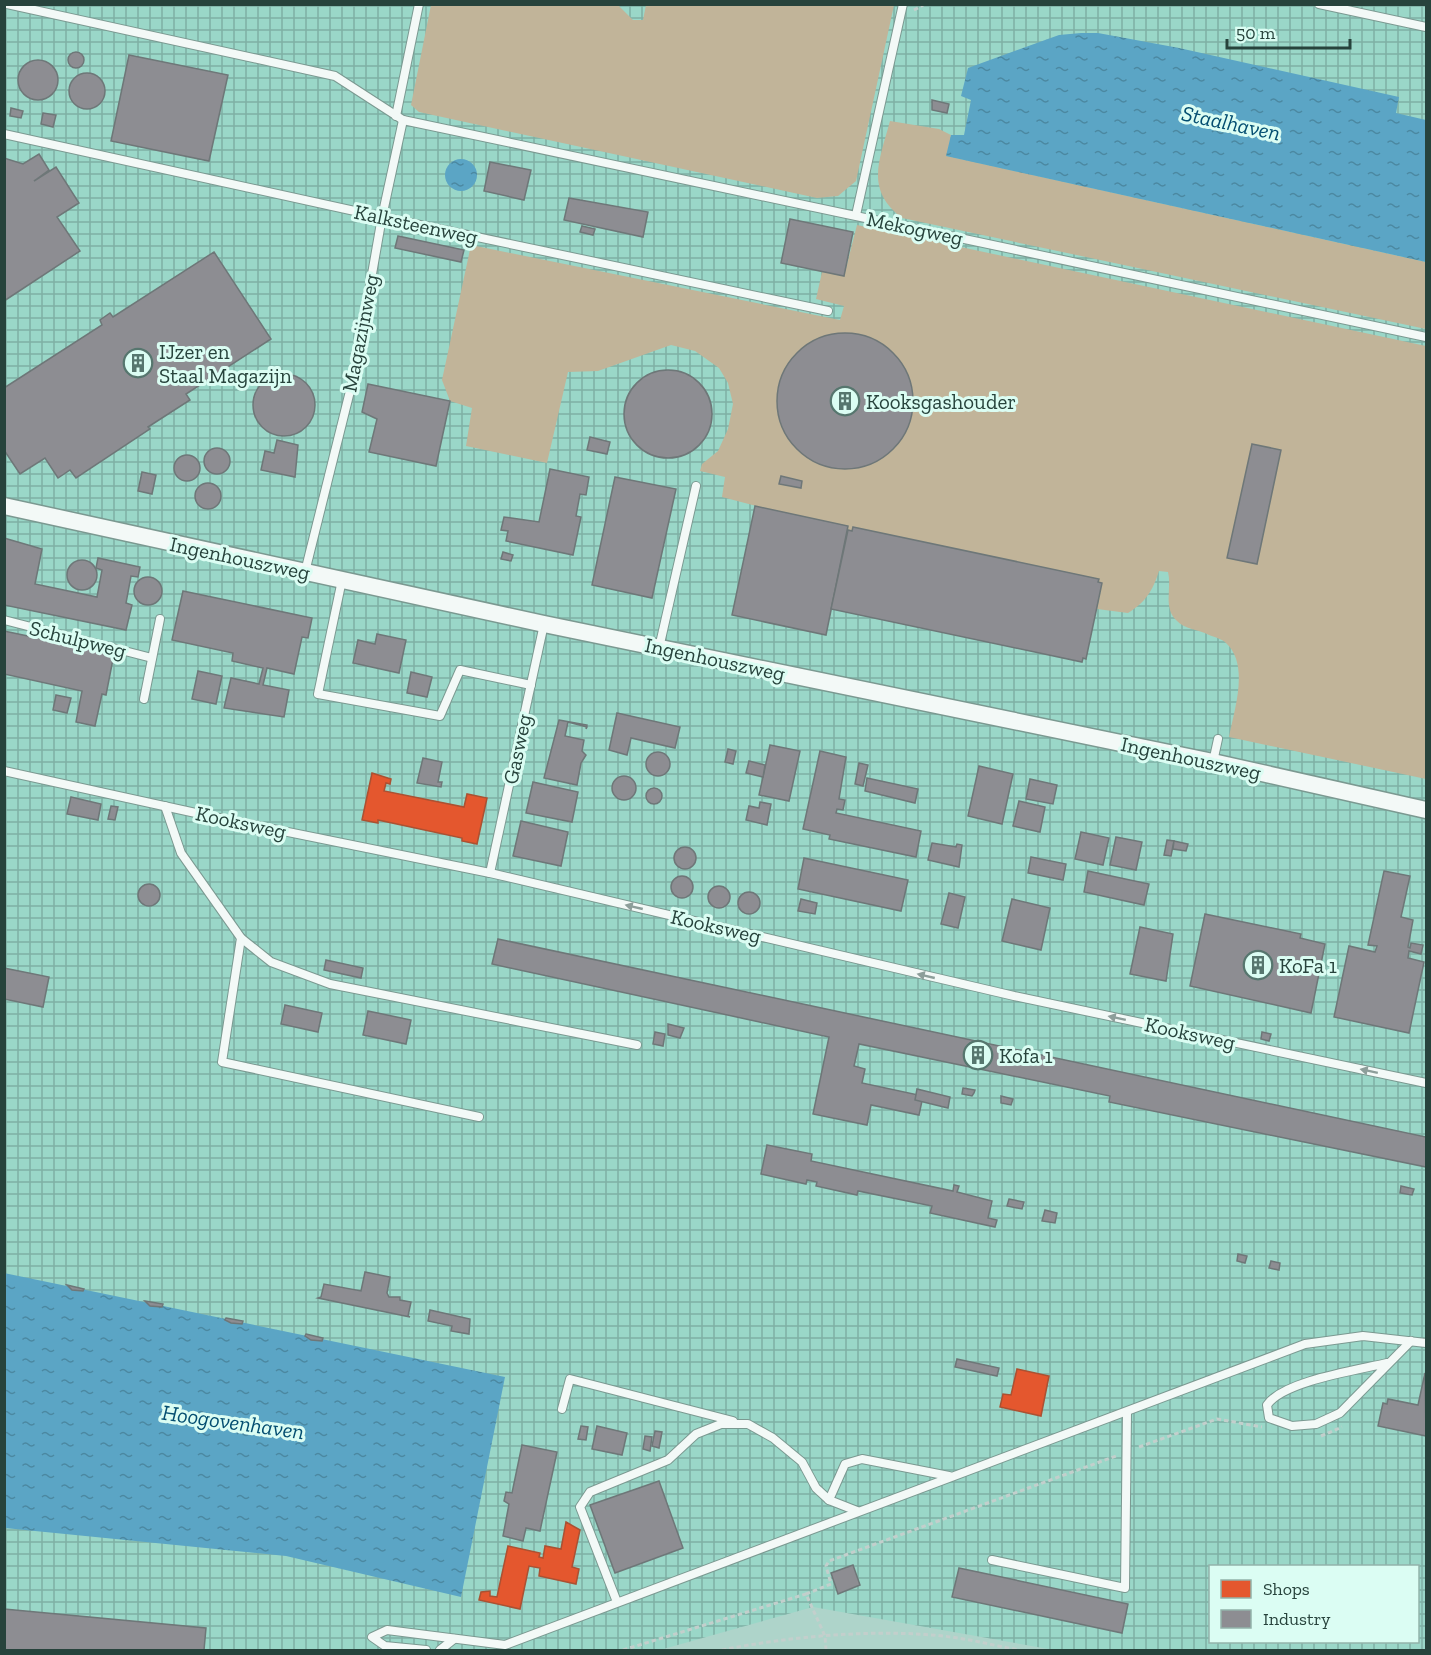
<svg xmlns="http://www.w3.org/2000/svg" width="1431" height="1655" viewBox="0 0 1431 1655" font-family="'Zilla Slab',serif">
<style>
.industrial{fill:url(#industrial-grid);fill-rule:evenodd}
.grass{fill:#c1b499}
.water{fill:url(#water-ripples)}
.shops{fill:#e4572e;stroke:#ab5132;stroke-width:1.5}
.industry{fill:#8d8d92;stroke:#6e7778;stroke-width:1.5}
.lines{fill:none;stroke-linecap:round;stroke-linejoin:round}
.service-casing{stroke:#7b9991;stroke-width:10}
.minor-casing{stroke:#7b9991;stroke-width:19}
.path{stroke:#c3cfcc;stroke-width:3;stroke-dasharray:4.5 3;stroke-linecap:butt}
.service{stroke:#f3f9f7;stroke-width:8}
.minor{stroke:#f3f9f7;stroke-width:16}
.oneway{fill:#8d9e9a}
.labels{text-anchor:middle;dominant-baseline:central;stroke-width:6;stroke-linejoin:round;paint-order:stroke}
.street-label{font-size:21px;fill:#27433c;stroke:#dbfdf3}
.poi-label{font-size:21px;fill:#27433c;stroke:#dbfdf3;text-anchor:start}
.water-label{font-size:22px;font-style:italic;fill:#034d70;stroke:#dbfdf3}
</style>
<defs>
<pattern id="industrial-grid" width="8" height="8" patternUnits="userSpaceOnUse" patternTransform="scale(1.5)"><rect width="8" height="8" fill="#9ad7c8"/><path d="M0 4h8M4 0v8" fill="none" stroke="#7eb0a4"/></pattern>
<pattern id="water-ripples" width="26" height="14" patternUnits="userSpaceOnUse" patternTransform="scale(1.5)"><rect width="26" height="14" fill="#5ba5c5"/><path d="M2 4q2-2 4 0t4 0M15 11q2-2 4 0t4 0" fill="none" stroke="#4b88a1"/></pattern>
</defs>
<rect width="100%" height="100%" fill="#aed4ca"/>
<path class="industrial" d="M 5,5 L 1426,5 L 1426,1650 L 1054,1650 L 813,1607 L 660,1650 L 5,1650 ZM 1210,1566 L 1418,1566 L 1418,1642 L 1210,1642 Z"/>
<g class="grass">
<path d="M 431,5 L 618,5 L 633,20 L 643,20 L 646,5 L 894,5 L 856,181 L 838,196 L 817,198 L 419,112 L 411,105 Z"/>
<path d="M 890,121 L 939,129 L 951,135 L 947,156 L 1426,262 L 1426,329 L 902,218 C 865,189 879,162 890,121 Z"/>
<path d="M 857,225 L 1426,346 L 1426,779 L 1229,737 C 1234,710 1250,665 1226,643 C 1222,639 1214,637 1209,635 C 1198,629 1185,630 1176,620 C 1163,607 1172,588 1168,572 L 1159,571 C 1153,590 1146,602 1128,613 L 1097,609 L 1102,584 L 1098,582 L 1099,579 L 854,527 L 852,531 L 722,497 L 725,477 L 700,471 L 702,464 L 718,451 L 728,429 L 733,404 L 728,383 L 719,368 L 695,351 L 671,345 L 598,371 L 568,372 L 547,463 L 466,446 L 472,408 L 450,401 L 442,380 L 471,245 L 840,320 L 844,306 L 816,299 L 822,272 L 844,276 Z"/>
</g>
<g class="water">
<path d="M 1081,33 L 1098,33 L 1179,48 L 1399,97 L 1396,113 L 1426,120 L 1426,262 L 946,156 L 951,135 L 964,135 L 971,100 L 961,96 L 968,68 L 1059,35 Z"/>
<circle cx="461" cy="175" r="16"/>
<path d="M 4,1273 L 505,1377 L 461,1597 L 286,1556 L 5,1528 Z"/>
</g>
<g class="shops">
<path d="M 372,773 L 391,779 L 390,784 L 386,783 L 384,791 L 464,807 L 467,794 L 487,798 L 477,844 L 462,841 L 462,838 L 378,820 L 378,823 L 362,820 Z"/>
<path d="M 1017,1369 L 1049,1376 L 1041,1416 L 1000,1407 L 1003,1394 L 1011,1395 Z"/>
<path d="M 566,1522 L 580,1530 L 572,1567 L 579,1569 L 576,1584 L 539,1576 L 540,1568 L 529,1566 L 520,1609 L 479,1600 L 481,1592 L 490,1591 L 490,1596 L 497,1597 L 508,1546 L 540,1553 L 539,1557 L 543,1558 L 545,1546 L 561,1549 Z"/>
</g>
<g class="industry">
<circle cx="76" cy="60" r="8"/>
<path d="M 129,55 L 228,75 L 209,161 L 111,141 Z"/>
<circle cx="38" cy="80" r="20"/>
<circle cx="87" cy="91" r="18"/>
<path d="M 932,100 L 949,104 L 947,113 L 932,110 Z"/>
<path d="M 11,108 L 23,111 L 21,118 L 10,116 Z"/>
<path d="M 43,113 L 56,115 L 53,127 L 41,124 Z"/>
<path d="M 39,154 L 49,170 L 34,181 L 56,167 L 79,203 L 57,217 L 80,251 L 4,301 L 4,158 L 23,164 Z"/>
<path d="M 490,162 L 531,170 L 524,200 L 484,191 Z"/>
<path d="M 569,198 L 648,212 L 643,237 L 564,220 Z"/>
<path d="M 790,219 L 853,232 L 844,276 L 781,263 Z"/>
<path d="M 582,226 L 595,229 L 593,235 L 580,232 Z"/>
<path d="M 398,236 L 464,250 L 461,262 L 395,248 Z"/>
<path d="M 214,252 L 271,339 L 186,394 L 190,400 L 148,427 L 150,429 L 76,478 L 70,470 L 58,478 L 45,458 L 20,474 L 4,450 L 4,388 L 102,325 L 100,320 L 110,313 L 113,317 Z"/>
<circle cx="845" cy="401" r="68"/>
<circle cx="668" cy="414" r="44"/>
<circle cx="284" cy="405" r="31"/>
<path d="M 368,384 L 450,401 L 436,466 L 369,452 L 377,419 L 362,412 Z"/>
<path d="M 590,437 L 610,442 L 607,454 L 587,450 Z"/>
<path d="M 277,440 L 298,445 L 295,477 L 261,470 L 265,451 L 274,453 Z"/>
<path d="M 1252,444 L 1281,450 L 1257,564 L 1227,558 Z"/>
<circle cx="217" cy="461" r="13"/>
<circle cx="187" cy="468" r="13"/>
<path d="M 550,469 L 589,477 L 586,495 L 580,494 L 576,516 L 581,517 L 573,555 L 506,541 L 508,531 L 501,530 L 504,517 L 539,522 Z"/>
<path d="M 142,472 L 156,475 L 152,494 L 138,491 Z"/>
<path d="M 781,476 L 802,481 L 801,488 L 779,484 Z"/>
<path d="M 615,477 L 676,489 L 652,598 L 592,585 Z"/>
<circle cx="208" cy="496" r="13"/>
<path d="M 755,506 L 848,526 L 826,635 L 732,615 Z"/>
<path d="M 853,527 L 1099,579 L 1098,582 L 1102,583 L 1086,659 L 1083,658 L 1082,662 L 831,609 L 848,530 L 852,531 Z"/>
<path d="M 4,538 L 42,549 L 35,584 L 97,597 L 102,570 L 96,568 L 98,558 L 140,567 L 138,577 L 131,576 L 126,603 L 132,605 L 126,630 L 4,605 Z"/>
<path d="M 503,552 L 513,555 L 511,561 L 501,559 Z"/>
<circle cx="82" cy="575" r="15"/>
<circle cx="148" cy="591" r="14"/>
<path d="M 183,591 L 312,618 L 308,638 L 302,637 L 294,674 L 267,668 L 263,685 L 289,690 L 284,717 L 224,708 L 231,678 L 259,684 L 263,668 L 232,661 L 233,653 L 172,640 Z"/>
<path d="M 4,631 L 114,654 L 106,695 L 102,694 L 95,726 L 76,722 L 82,691 L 4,674 Z"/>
<path d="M 377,634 L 406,640 L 399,673 L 353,663 L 358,640 L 375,644 Z"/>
<path d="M 198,671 L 222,676 L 216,704 L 192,699 Z"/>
<path d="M 411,672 L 432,677 L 427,697 L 407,693 Z"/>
<path d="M 56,695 L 71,698 L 67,713 L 53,710 Z"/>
<path d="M 617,713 L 680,727 L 675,748 L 631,738 L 627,755 L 609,750 Z"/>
<path d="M 559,720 L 587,725 L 586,729 L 587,727 L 568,722 L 565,736 L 584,740 L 582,751 L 586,755 L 581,763 L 577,785 L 544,778 Z"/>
<path d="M 770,745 L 800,751 L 789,801 L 759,795 Z"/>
<path d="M 728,749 L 736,751 L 733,764 L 725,762 Z"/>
<path d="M 820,751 L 846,757 L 839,799 L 845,800 L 843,810 L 837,809 L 836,813 L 921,831 L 916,857 L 829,839 L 830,835 L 803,829 Z"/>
<circle cx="658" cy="764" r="12"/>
<path d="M 423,758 L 442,762 L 438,782 L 442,782 L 441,787 L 417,783 Z"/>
<path d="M 749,761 L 765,765 L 763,777 L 746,773 Z"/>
<path d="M 859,763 L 868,765 L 863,786 L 855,784 Z"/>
<path d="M 979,766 L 1013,774 L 1002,824 L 968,816 Z"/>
<circle cx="624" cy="788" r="12"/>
<path d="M 867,778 L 918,789 L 915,803 L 865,791 Z"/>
<path d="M 1030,779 L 1057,785 L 1053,804 L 1026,799 Z"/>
<path d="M 533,782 L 578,792 L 572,822 L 526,813 Z"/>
<circle cx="654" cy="796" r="8"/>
<path d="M 71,797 L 101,804 L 98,820 L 67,814 Z"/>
<path d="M 1019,801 L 1045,807 L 1040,832 L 1013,826 Z"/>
<path d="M 760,802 L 771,804 L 767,825 L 746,820 L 749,806 L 759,808 Z"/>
<path d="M 111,806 L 118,807 L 115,820 L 108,819 Z"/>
<path d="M 521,821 L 568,832 L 561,866 L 513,856 Z"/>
<path d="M 1081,832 L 1109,838 L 1103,865 L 1075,859 Z"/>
<path d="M 1116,837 L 1142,842 L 1136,870 L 1110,865 Z"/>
<path d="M 1167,840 L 1174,841 L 1171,856 L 1164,855 Z"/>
<path d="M 1174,841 L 1188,844 L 1186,851 L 1173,849 Z"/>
<path d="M 932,843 L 956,847 L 957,844 L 962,845 L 959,867 L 928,860 Z"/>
<circle cx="685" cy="858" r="11"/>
<path d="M 1031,857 L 1066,864 L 1063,880 L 1028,873 Z"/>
<path d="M 804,858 L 908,880 L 901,911 L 798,889 Z"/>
<path d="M 1088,871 L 1149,884 L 1144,905 L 1084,892 Z"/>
<path d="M 1384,871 L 1410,876 L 1401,917 L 1413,920 L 1408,947 L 1410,948 L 1411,943 L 1423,945 L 1421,954 L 1409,951 L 1408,958 L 1424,962 L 1409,1033 L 1334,1017 L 1349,946 L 1375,952 L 1377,946 L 1368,945 Z"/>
<circle cx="682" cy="887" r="11"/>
<circle cx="149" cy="895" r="11"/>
<circle cx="719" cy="897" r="11"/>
<circle cx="749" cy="903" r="11"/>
<path d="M 949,893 L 965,897 L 958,928 L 941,924 Z"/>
<path d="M 801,899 L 817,903 L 815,914 L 798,911 Z"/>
<path d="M 1012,899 L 1050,908 L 1041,950 L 1002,941 Z"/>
<path d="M 1205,914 L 1301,934 L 1300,938 L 1325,944 L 1311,1013 L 1190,986 Z"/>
<path d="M 1140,927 L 1173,934 L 1166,981 L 1130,974 Z"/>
<path d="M 498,939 L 1426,1137 L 1426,1167 L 1109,1102 L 1110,1096 L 859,1044 L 854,1066 L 865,1069 L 862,1083 L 923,1096 L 919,1115 L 871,1105 L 867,1125 L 813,1114 L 829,1037 L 492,964 Z"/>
<path d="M 326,960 L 363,968 L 361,978 L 324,970 Z"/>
<path d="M 4,968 L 49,977 L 43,1007 L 4,999 Z"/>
<path d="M 285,1005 L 322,1013 L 318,1032 L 281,1024 Z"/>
<path d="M 368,1011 L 411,1020 L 406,1044 L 363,1035 Z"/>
<path d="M 668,1024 L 684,1028 L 680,1038 L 668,1035 Z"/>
<path d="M 655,1032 L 665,1034 L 663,1046 L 653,1044 Z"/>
<path d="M 1262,1032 L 1271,1034 L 1269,1041 L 1261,1039 Z"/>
<path d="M 963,1088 L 975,1090 L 974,1093 L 972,1096 L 962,1094 Z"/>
<path d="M 917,1089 L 950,1097 L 948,1108 L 915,1100 Z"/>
<path d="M 1001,1096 L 1013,1099 L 1011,1105 L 1001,1103 Z"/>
<path d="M 767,1145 L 812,1154 L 811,1161 L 953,1191 L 954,1185 L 959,1186 L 957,1192 L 992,1201 L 988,1218 L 997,1220 L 995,1227 L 930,1213 L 932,1206 L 858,1191 L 857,1195 L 816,1186 L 817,1182 L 807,1180 L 806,1184 L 761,1174 Z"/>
<path d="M 1401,1186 L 1414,1189 L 1412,1195 L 1400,1193 Z"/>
<path d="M 1009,1199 L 1024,1202 L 1022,1209 L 1007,1206 Z"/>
<path d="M 1045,1210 L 1057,1213 L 1055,1223 L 1042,1221 Z"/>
<path d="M 1238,1254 L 1247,1256 L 1245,1263 L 1237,1261 Z"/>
<path d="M 1271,1261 L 1280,1263 L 1279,1270 L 1269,1268 Z"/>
<path d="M 365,1272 L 390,1277 L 387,1293 L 389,1297 L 400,1297 L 400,1300 L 411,1302 L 408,1316 L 410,1317 L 318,1298 L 321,1297 L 324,1284 L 361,1291 Z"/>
<path d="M 67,1285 L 84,1289 L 83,1291 L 72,1290 Z"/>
<path d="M 145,1301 L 163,1304 L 162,1307 L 150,1306 Z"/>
<path d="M 430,1310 L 470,1319 L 469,1334 L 451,1331 L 452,1326 L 428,1321 Z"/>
<path d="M 226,1318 L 243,1321 L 242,1324 L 231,1323 L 225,1320 Z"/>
<path d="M 306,1334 L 323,1338 L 322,1341 L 311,1340 L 305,1336 Z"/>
<path d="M 957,1359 L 999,1368 L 997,1376 L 955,1367 Z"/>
<path d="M 1425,1373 L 1426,1436 L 1378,1426 L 1383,1403 L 1387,1404 L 1388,1399 L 1418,1405 Z"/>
<path d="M 581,1426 L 588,1427 L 586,1440 L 578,1439 Z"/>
<path d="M 597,1426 L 627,1433 L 622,1455 L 592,1449 Z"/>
<path d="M 655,1431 L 662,1432 L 659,1448 L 652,1446 Z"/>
<path d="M 645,1436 L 652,1437 L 650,1451 L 643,1449 Z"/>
<path d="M 522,1445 L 557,1452 L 540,1531 L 526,1528 L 523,1541 L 503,1536 L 509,1504 L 504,1501 L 506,1492 L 512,1493 Z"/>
<path d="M 659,1481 L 683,1548 L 615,1573 L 590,1505 Z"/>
<path d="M 853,1565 L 860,1585 L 838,1594 L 831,1573 Z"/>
<path d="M 959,1568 L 1128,1604 L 1122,1633 L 952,1597 Z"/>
<path d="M 4,1609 L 206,1628 L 204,1650 L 4,1650 Z"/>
</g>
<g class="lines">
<g class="service-casing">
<g id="service">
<path d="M 7,4 L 335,76 L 403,120 L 1426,337"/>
<path d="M 1319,4 L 1426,27"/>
<path d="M 396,116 L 419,4"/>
<path d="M 4,134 L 382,217 L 828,311"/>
<path d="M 856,215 L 903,4"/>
<path d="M 305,572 L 355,371 L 382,217 L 403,120"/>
<path d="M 342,580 L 318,694 L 440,716 L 460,670 L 531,685"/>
<path d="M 4,620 L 152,658"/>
<path d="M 659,648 L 696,486"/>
<path d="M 144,699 L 160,619"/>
<path d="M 1213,762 L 1218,739"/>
<path d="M 4,771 L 214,817 L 490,873 L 1014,996 L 1426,1083"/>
<path d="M 165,806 L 181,853 L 241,938 L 222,1062 L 479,1117"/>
<path d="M 490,873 L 544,624"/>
<path d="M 241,938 L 271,962 L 330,984 L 637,1045"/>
<path d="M 1387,1363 C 1358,1370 1283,1381 1267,1405 L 1269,1418 L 1292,1426 L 1316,1424 L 1340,1413 L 1411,1341"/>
<path d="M 562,1409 L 570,1379 L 733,1421"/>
<path d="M 857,1511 L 829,1500 L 845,1464 L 862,1459 L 949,1476"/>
<path d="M 992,1560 L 1125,1588 L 1127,1412"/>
<path d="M 617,1602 L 580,1507 L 590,1492 L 668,1460 L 696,1434 L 721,1424 L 748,1424 L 773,1438 L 802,1462 L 816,1488 L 829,1500"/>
<path d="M 426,1650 L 385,1646 L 372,1637 L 387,1630 L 505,1645 L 1305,1344 L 1363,1336 L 1426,1343"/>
<path d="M 440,1650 L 454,1639"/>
</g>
</g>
<g class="minor-casing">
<path id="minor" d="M 4,506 L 544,624 L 1213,762 L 1426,810"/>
</g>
<g class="path">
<path d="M 914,10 L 925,4"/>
<path d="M 1321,1436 L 1342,1427"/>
<path d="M 1139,1447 L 1217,1419 L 1262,1427"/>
<path d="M 623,1650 L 806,1594"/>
<path d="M 722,1650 C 791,1636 881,1628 951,1637 C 974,1640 996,1646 1019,1650"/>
<path d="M 826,1650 L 825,1636 L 806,1594 L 831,1584 L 826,1566 L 829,1561 L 1116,1456"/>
</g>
<use href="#service" class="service"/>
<use href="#minor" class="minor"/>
</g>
<defs><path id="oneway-solid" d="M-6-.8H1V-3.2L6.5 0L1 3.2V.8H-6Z" transform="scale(1.5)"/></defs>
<g class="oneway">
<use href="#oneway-solid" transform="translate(634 907) rotate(-167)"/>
<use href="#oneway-solid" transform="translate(926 976) rotate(-167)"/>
<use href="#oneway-solid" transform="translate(1117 1018) rotate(-168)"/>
<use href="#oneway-solid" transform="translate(1369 1071) rotate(-168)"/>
</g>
<defs>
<g id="building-ring" transform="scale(1.5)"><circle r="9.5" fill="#dbfdf3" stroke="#56766e" stroke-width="1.5"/><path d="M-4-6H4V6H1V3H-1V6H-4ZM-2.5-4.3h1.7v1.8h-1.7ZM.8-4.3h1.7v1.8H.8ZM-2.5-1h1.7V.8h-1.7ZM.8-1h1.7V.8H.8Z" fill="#56766e"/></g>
</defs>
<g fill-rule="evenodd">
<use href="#building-ring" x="138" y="363"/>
<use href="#building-ring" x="845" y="401"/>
<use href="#building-ring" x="1258" y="965"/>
<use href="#building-ring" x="978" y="1055"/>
</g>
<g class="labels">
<g class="street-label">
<text transform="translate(416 224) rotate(12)">Kalksteenweg</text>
<text transform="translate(915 228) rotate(12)">Mekogweg</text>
<text transform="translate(360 333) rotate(-79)">Magazijnweg</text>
<text transform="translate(240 558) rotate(12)">Ingenhouszweg</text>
<text transform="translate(78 639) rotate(14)">Schulpweg</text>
<text transform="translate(715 659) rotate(12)">Ingenhouszweg</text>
<text transform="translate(517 749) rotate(-78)">Gasweg</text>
<text transform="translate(1191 758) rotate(12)">Ingenhouszweg</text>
<text transform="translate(241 822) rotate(12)">Kooksweg</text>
<text transform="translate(716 926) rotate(13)">Kooksweg</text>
<text transform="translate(1190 1033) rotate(12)">Kooksweg</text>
</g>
<g class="poi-label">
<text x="159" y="351">IJzer en<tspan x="159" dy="24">Staal Magazijn</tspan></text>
<text x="866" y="401">Kooksgashouder</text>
<text x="1279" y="965">KoFa 1</text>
<text x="999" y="1055">Kofa 1</text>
</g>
<g class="water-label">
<text transform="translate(1231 123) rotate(12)">Staalhaven</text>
<text transform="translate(233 1422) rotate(8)">Hoogovenhaven</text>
</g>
</g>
<rect width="1431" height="1655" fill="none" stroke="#27433c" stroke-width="12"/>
<rect x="1209" y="1565" width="210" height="78" fill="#dbfdf3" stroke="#93b3aa" stroke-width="1.5"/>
<rect x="1221" y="1580" width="30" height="18" fill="#e4572e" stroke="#93b3aa" stroke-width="1.5"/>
<text x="1263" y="1595" font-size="18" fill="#27433c">Shops</text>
<rect x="1221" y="1610" width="30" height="18" fill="#8d8d92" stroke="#93b3aa" stroke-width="1.5"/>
<text x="1263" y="1625" font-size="18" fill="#27433c">Industry</text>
<path d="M1227 39v9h123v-9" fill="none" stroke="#27433c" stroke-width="3"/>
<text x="1236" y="39" font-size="18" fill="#27433c" stroke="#dbfdf3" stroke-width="4.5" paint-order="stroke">50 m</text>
</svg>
